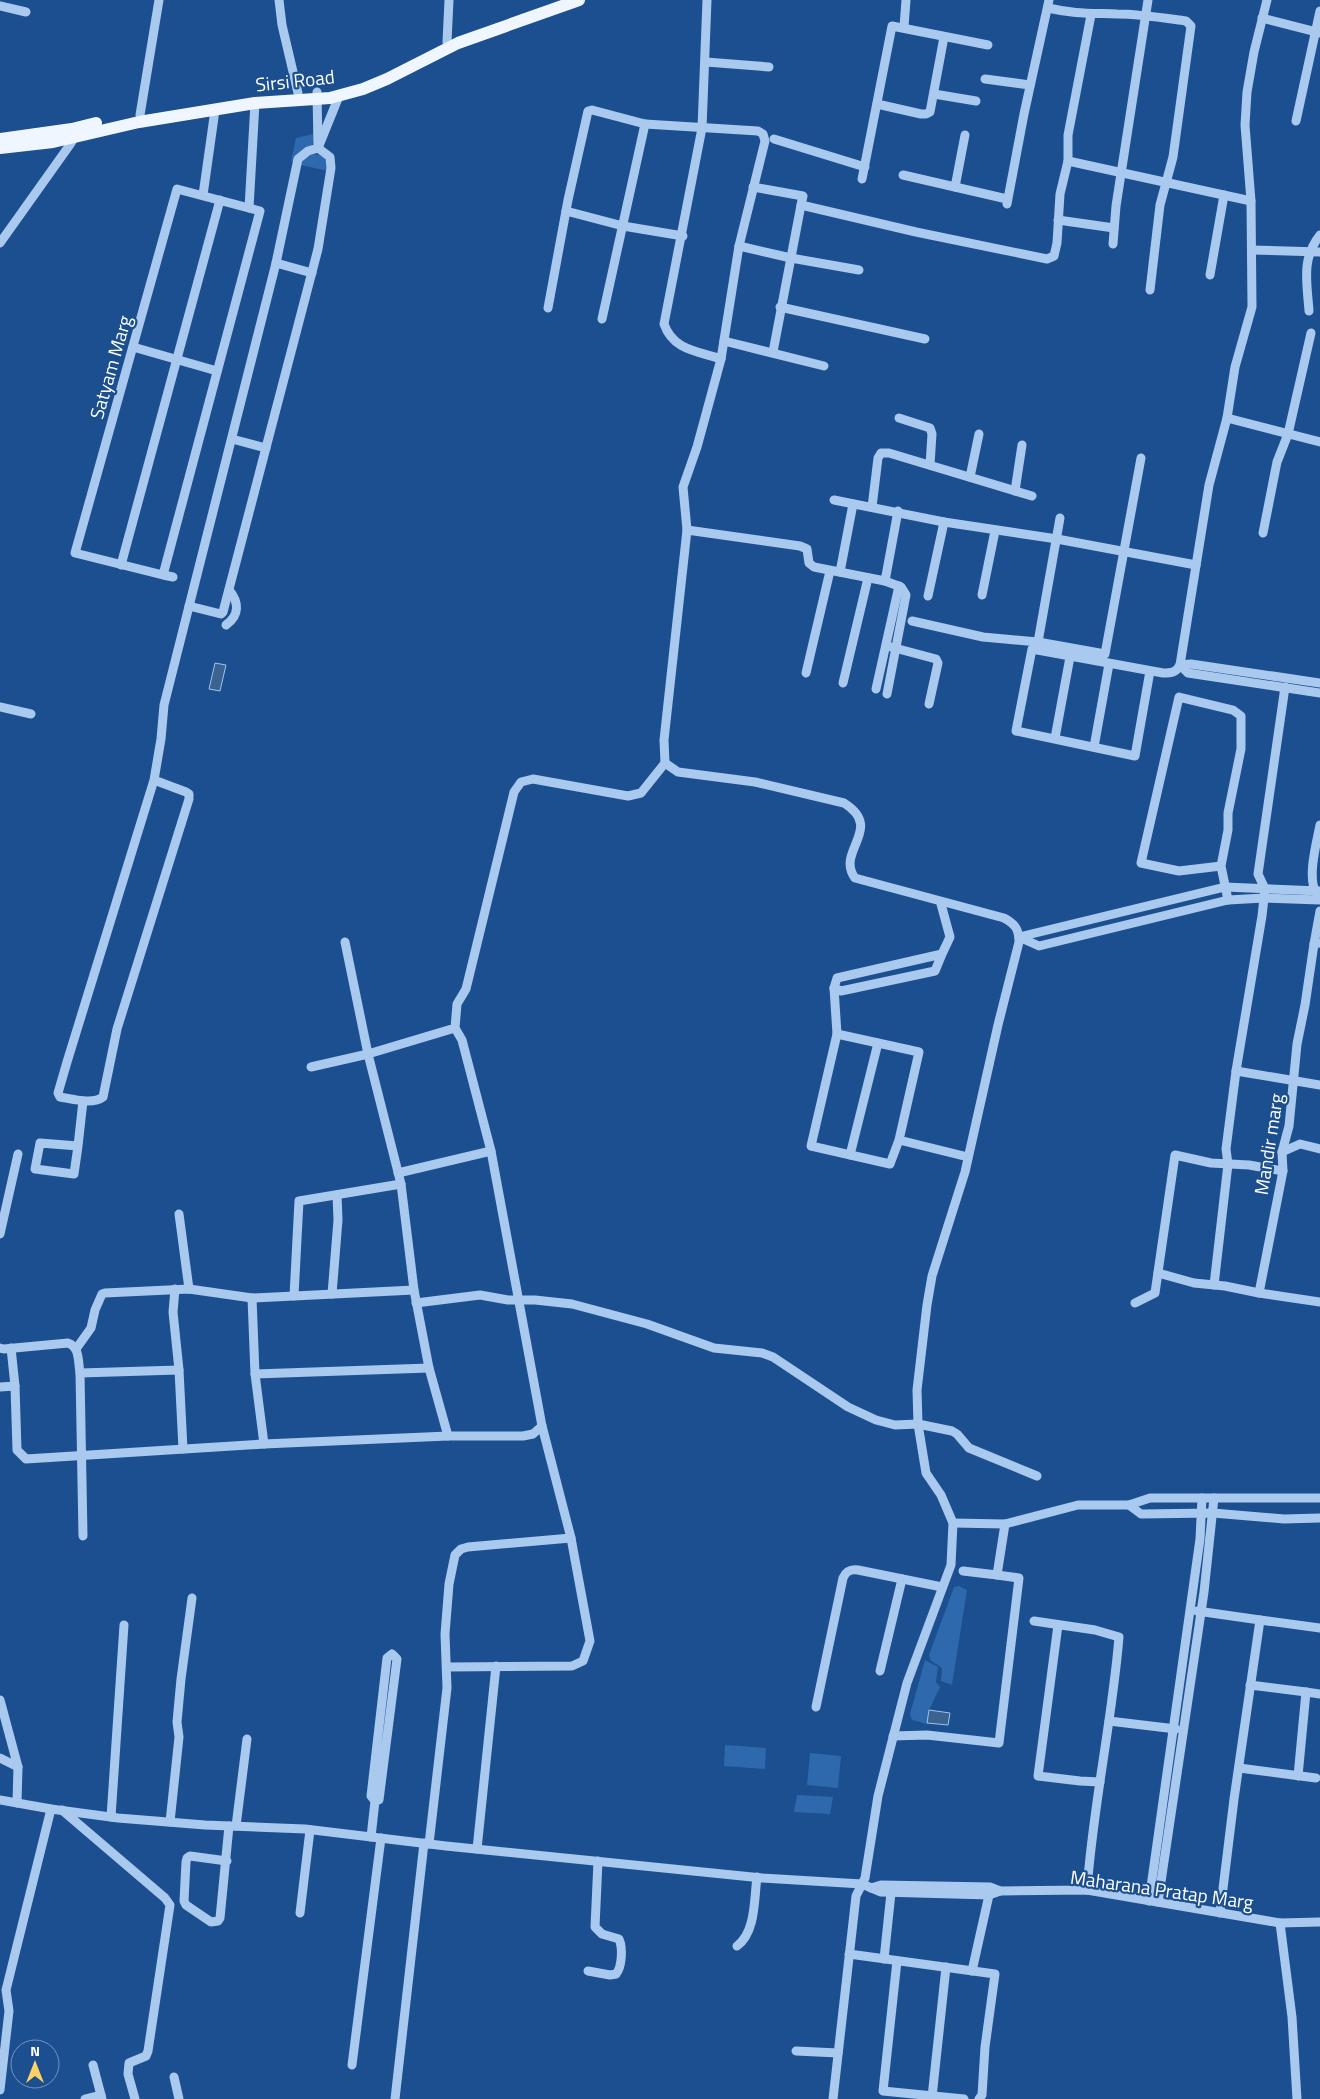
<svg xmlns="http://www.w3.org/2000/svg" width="1320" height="2099" viewBox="0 0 1320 2099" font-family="'Titillium Web',sans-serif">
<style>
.green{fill:#2e69ad}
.water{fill:#3c6290;stroke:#9cc4f0}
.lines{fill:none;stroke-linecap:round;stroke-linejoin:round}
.minor{stroke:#a9c9ee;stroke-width:9}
.major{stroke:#f0f6ff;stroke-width:12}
.labels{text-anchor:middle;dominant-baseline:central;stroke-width:4.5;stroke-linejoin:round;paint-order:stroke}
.street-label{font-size:19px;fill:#fff;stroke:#1b4f8f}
</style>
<rect width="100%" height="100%" fill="#1b4f8f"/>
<g class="green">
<path d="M 313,134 C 318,145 302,155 295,163 L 291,161 L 296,138 Z"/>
<path d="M 313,154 L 320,155 L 326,159 L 328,171 L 301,165 L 302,160 Z"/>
<path d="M 959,1586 L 967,1590 L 952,1685 L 941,1681 L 942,1668 L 930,1660 L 929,1655 L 954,1587 Z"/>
<path d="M 925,1660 L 938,1667 L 936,1682 L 940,1687 L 929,1710 L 927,1724 L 912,1720 L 910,1714 Z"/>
<path d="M 725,1745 L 766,1748 L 765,1769 L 724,1766 Z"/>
<path d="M 810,1753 L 841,1756 L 838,1788 L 807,1785 Z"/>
<path d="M 797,1795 L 833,1797 L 830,1814 L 794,1812 Z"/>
</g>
<g class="water">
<path d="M 215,663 L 226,665 L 220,691 L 209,689 Z"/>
<path d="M 929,1710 L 950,1713 L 948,1725 L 927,1723 Z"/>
</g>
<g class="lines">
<g class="minor">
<path d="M 279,0 L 282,25 L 298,93"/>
<path d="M 449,0 L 447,42 L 449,48"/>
<path d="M 1267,0 L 1254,52 L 1247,92 L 1245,125 L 1251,201 L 1252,307 L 1235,367 L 1227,418 L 1209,485 L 1180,665 L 1188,673 L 1320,693"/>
<path d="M 0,6 L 26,12"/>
<path d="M 1048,8 C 1074,14 1091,13 1117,14 C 1140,14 1164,18 1186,21 L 1191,26 L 1173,157 L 1160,205 L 1150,290"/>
<path d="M 1262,18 L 1320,33"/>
<path d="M 904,27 L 906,0"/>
<path d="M 706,62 L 769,67"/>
<path d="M 985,79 L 1030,85"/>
<path d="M 934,94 L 976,101"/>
<path d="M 877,104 L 921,114 L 926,114 L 930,112 L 944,37"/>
<path d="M 140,115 L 159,0"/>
<path d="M 1296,121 L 1320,11"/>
<path d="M 774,139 L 865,167"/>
<path d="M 1068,161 L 1251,201"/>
<path d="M 903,175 L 1007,199"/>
<path d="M 862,179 L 892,26 L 988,45"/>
<path d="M 753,187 L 803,196 L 801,205 L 916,232 L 1047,259 L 1054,256 L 1057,243 L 1060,194 L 1068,161 L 1068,135 L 1091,15"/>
<path d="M 955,187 L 965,135"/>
<path d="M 203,195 L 215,110"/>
<path d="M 1007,204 L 1024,114 L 1049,0"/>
<path d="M 249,208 L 255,103"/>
<path d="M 566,211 L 623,226 L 683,236"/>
<path d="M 1058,220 L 1114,228"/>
<path d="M 0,243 L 69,146 L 74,138 L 73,134"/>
<path d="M 1113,244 L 1116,206 L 1148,0"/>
<path d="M 739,246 L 791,258 L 859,270"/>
<path d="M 1252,250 L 1320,252"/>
<path d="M 276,263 L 312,273"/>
<path d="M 1210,275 L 1224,195"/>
<path d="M 780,307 L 925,339"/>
<path d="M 548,308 L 568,200 L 588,111 L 592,110 L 645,124 L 758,131 L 763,134 L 765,141 L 739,246 L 721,359"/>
<path d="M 1309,311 C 1307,282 1301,259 1320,235"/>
<path d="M 602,319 L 645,124"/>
<path d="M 724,341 L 824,366"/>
<path d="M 133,347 L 217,371"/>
<path d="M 773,352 L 801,205"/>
<path d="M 899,418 L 930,428 L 932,434 L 930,465"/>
<path d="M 1227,418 L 1320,442"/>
<path d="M 232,439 L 266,448"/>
<path d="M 970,477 L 979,434"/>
<path d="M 1015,491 L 1022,445"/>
<path d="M 834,500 L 944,522 L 1057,539 L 1196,565"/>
<path d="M 872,507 L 878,458 L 881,453 L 889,453 L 1032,496"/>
<path d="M 687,530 L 800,546 L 807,549 L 809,563 L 814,567 L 885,581 L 898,511"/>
<path d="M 1263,533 L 1277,462 L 1288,434 L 1311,333"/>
<path d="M 121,565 L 220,200"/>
<path d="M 840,572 L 853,504"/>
<path d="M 163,575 L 260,211 L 177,189 L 75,553 L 163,575 L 173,577"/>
<path d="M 885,581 L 901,587 L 906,595 L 887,694"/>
<path d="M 982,595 L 995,531"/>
<path d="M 928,596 L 944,522"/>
<path d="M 189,606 L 221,614 L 223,612 L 318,249 L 331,168 L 330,157 L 318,148 L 317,92"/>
<path d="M 912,621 L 983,637 L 1038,642 L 1105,654 L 1141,458"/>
<path d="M 226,625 C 240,615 239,602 229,590"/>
<path d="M 1038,642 L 1060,518"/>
<path d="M 891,647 L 936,659 L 938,663 L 929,704"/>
<path d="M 1150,671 L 1135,756 L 1016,731 L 1032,649 L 1163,673 C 1171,673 1176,673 1180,665 L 1191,664 L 1320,683"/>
<path d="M 806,673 L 830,571"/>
<path d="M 843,683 L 868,578"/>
<path d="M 876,689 L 899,586"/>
<path d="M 0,707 L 31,714"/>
<path d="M 1055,738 L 1070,657"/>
<path d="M 1094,747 L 1109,664"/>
<path d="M 665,763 L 678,772 L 755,782 L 844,803 C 885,829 835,851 855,878 L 1004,918 C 1015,924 1019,929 1019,942 L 998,1025 L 965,1172 L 932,1276 L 927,1305 L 917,1390 L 918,1424 L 926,1473 L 941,1495 L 953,1523 L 951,1565 L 907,1683 L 878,1796 L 865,1878 L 856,1896 L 833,2099"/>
<path d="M 154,780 L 186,792 L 189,794 L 189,799 L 117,1029 L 103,1097 C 93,1105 72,1099 60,1097 L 58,1093 L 67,1062 L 154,780 L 161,739 L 164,705 L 276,263 L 298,159 L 308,151 L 318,148 L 339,96"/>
<path d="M 1221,866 L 1179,871 L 1141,863 L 1179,697 L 1233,710 L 1241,716 L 1241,749 L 1228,813 L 1228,830 L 1221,866 L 1228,900"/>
<path d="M 1317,894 C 1306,880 1317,841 1320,825"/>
<path d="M 941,904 L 950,937 L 942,954 L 837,978 L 834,988 L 841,991 L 935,971 L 942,954"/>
<path d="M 1019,937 L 1039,946 L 1228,900 L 1264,898 L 1320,900"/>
<path d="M 1019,937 L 1225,887 L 1320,891"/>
<path d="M 345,942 L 368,1054 L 401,1184 L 414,1290 L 429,1368 L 448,1436"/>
<path d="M 1320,943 L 1314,944 L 1305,1005 L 1297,1044 L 1289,1126 L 1282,1152 L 1283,1171 L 1259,1293 L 1320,1302"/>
<path d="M 1314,944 L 1320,911"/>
<path d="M 834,988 L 837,1034"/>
<path d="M 311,1067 L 368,1054 L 455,1028 L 457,1004 L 466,989 L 514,792 L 521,782 L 533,779 L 628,796 L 641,793 L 665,763 L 664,740 L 687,530 L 683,487 L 697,447 L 721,359 C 697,351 673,350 664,324 L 702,128 L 707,0"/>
<path d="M 1236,1071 L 1320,1085"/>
<path d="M 899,1140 L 890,1164 L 811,1146 L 837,1034 L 919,1052 L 899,1140 L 968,1157"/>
<path d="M 78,1146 L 74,1174 L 35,1169 L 40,1143 L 78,1146 L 83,1101"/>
<path d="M 1282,1152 L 1300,1144 L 1320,1149"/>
<path d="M 850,1155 L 878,1043"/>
<path d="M 398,1173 L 491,1151"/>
<path d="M 179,1214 L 189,1289"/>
<path d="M 0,1234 L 18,1154"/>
<path d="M 1158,1273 L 1194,1283 L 1225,1286 L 1259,1293"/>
<path d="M 1214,1285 L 1228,1164 L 1226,1149 L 1236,1071 L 1262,916 L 1265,889 L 1258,874 L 1285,687"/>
<path d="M 175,1289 L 173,1312 L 179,1370 L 183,1449"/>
<path d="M 332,1294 L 338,1220 L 337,1195"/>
<path d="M 294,1296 L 299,1201 L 401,1184"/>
<path d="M 252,1298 L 255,1374 L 264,1444"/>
<path d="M 416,1303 L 480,1295 L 508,1300 L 535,1300 L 572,1304 L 647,1324 L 714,1348 L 762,1353 L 773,1357 L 848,1407 L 876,1420 L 895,1425 L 918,1424 L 952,1431 L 957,1434 L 969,1448 L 1037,1476"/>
<path d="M 1135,1303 L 1155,1293 L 1175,1155 L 1211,1163 L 1249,1165 L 1283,1171"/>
<path d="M 0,1348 L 4,1349 L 68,1343 C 80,1347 78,1362 80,1373 L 83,1536"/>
<path d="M 11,1348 L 15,1386 L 17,1450 L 26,1459 L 264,1444 L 448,1436 L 523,1436 L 533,1434 L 542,1426"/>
<path d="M 76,1349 L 91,1328 L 95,1310 L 102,1294 L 105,1293 L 189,1289 L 252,1298 L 414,1290"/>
<path d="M 80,1373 L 179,1370"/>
<path d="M 255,1374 L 429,1368"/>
<path d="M 0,1387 L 15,1386"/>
<path d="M 1129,1505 L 1141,1514 L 1213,1513 L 1284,1519 L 1320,1518"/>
<path d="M 953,1523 L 1005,1524 L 1078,1505 L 1129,1505 L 1150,1498 L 1320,1498"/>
<path d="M 963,1571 L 997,1575"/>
<path d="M 1197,1611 L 1260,1620 L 1234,1799 L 1220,1913"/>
<path d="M 1260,1620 L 1320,1628"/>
<path d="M 1034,1621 L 1095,1630 L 1119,1637 C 1112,1722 1093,1805 1087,1890"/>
<path d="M 1058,1625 L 1038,1776 L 1080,1781 L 1100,1782"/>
<path d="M 392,1654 L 397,1659 L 379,1800 L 375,1801 L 371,1796 L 387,1658 Z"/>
<path d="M 447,1667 L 572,1666 L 583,1661 L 590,1641 L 571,1538 L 542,1426 L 491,1151 L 462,1040 L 455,1028"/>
<path d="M 880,1671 L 902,1579"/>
<path d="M 1250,1685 L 1306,1692 L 1298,1776"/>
<path d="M 1306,1692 L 1320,1694"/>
<path d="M 0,1700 L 18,1767 L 17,1803"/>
<path d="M 816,1707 L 843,1578 C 846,1571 850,1569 858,1570 L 942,1587"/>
<path d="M 1109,1721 L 1176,1729"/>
<path d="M 893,1736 L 927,1735 L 999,1743 L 1019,1578 L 997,1575 L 1005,1524"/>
<path d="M 0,1758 L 18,1767"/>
<path d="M 1239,1768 L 1316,1778"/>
<path d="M 0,1800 L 51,1809 L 118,1818 L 205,1825 L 305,1829 L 446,1846 L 762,1878 L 862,1884 L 881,1892 L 989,1895 L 1000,1891 L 1087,1890 L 1280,1923 L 1320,1922"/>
<path d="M 62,1810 L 165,1898 L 170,1905 L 148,2051 L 146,2056 L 129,2063 L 128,2074 L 135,2099"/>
<path d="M 111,1817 L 124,1625"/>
<path d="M 170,1822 L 179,1737 L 177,1722 L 181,1679 L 192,1598"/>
<path d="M 236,1826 L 247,1739"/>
<path d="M 371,1837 L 375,1801"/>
<path d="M 429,1844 L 447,1688 L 445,1634 L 449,1584 L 455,1555 L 461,1549 L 468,1547 L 571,1538"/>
<path d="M 477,1849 L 496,1666"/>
<path d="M 227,1861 L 190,1856 L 187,1858 L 186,1862 L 184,1901 L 186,1905 L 211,1922 L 218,1921 L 220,1918 L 229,1826"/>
<path d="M 871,1888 L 881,1885 L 990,1887 L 1000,1891"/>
<path d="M 1149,1901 L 1200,1539 L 1202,1498"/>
<path d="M 1158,1902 L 1204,1592 L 1214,1498"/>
<path d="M 300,1913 L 310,1830"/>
<path d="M 1280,1923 L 1292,2017 L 1297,2099"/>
<path d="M 737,1946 C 756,1932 754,1899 757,1877"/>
<path d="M 849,1954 L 995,1974 L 985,2047 L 982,2095 L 979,2099"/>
<path d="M 884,1959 L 891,1893"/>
<path d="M 897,1961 L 883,2091 L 964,2099"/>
<path d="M 588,1971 L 610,1975 L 616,1974 C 622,1967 623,1948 619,1939 L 602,1934 L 595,1927 L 598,1861"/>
<path d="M 972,1971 L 989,1895"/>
<path d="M 796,2051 L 838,2053"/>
<path d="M 93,2065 L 102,2099"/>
<path d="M 352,2065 L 381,1838"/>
<path d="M 174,2077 L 179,2099"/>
<path d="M 0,2090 L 9,2011 L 6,1990 L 51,1809"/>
<path d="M 932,2097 L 946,1967"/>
<path d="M 85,2099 L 101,2095"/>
<path d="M 395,2099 L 424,1843"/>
</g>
<g class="major">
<path d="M 0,139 L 72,129 L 96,123"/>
<path d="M 0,148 L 53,142 L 139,122 L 255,103 L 330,98 L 363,89 L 387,79 L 458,43 L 579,0"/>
</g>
</g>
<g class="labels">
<g class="street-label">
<text transform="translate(295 80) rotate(-6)">Sirsi Road</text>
<text transform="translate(110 367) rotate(-74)">Satyam Marg</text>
<text transform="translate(1268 1144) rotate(-81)">Mandir marg</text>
<text transform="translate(1162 1889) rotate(8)">Maharana Pratap Marg</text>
</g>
</g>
<g transform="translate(35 2064)"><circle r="24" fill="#1b4f8f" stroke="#7695bc"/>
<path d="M0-4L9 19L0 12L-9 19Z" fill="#ffd166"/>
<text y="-8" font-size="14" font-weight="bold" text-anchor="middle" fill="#ffffff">N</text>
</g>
</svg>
